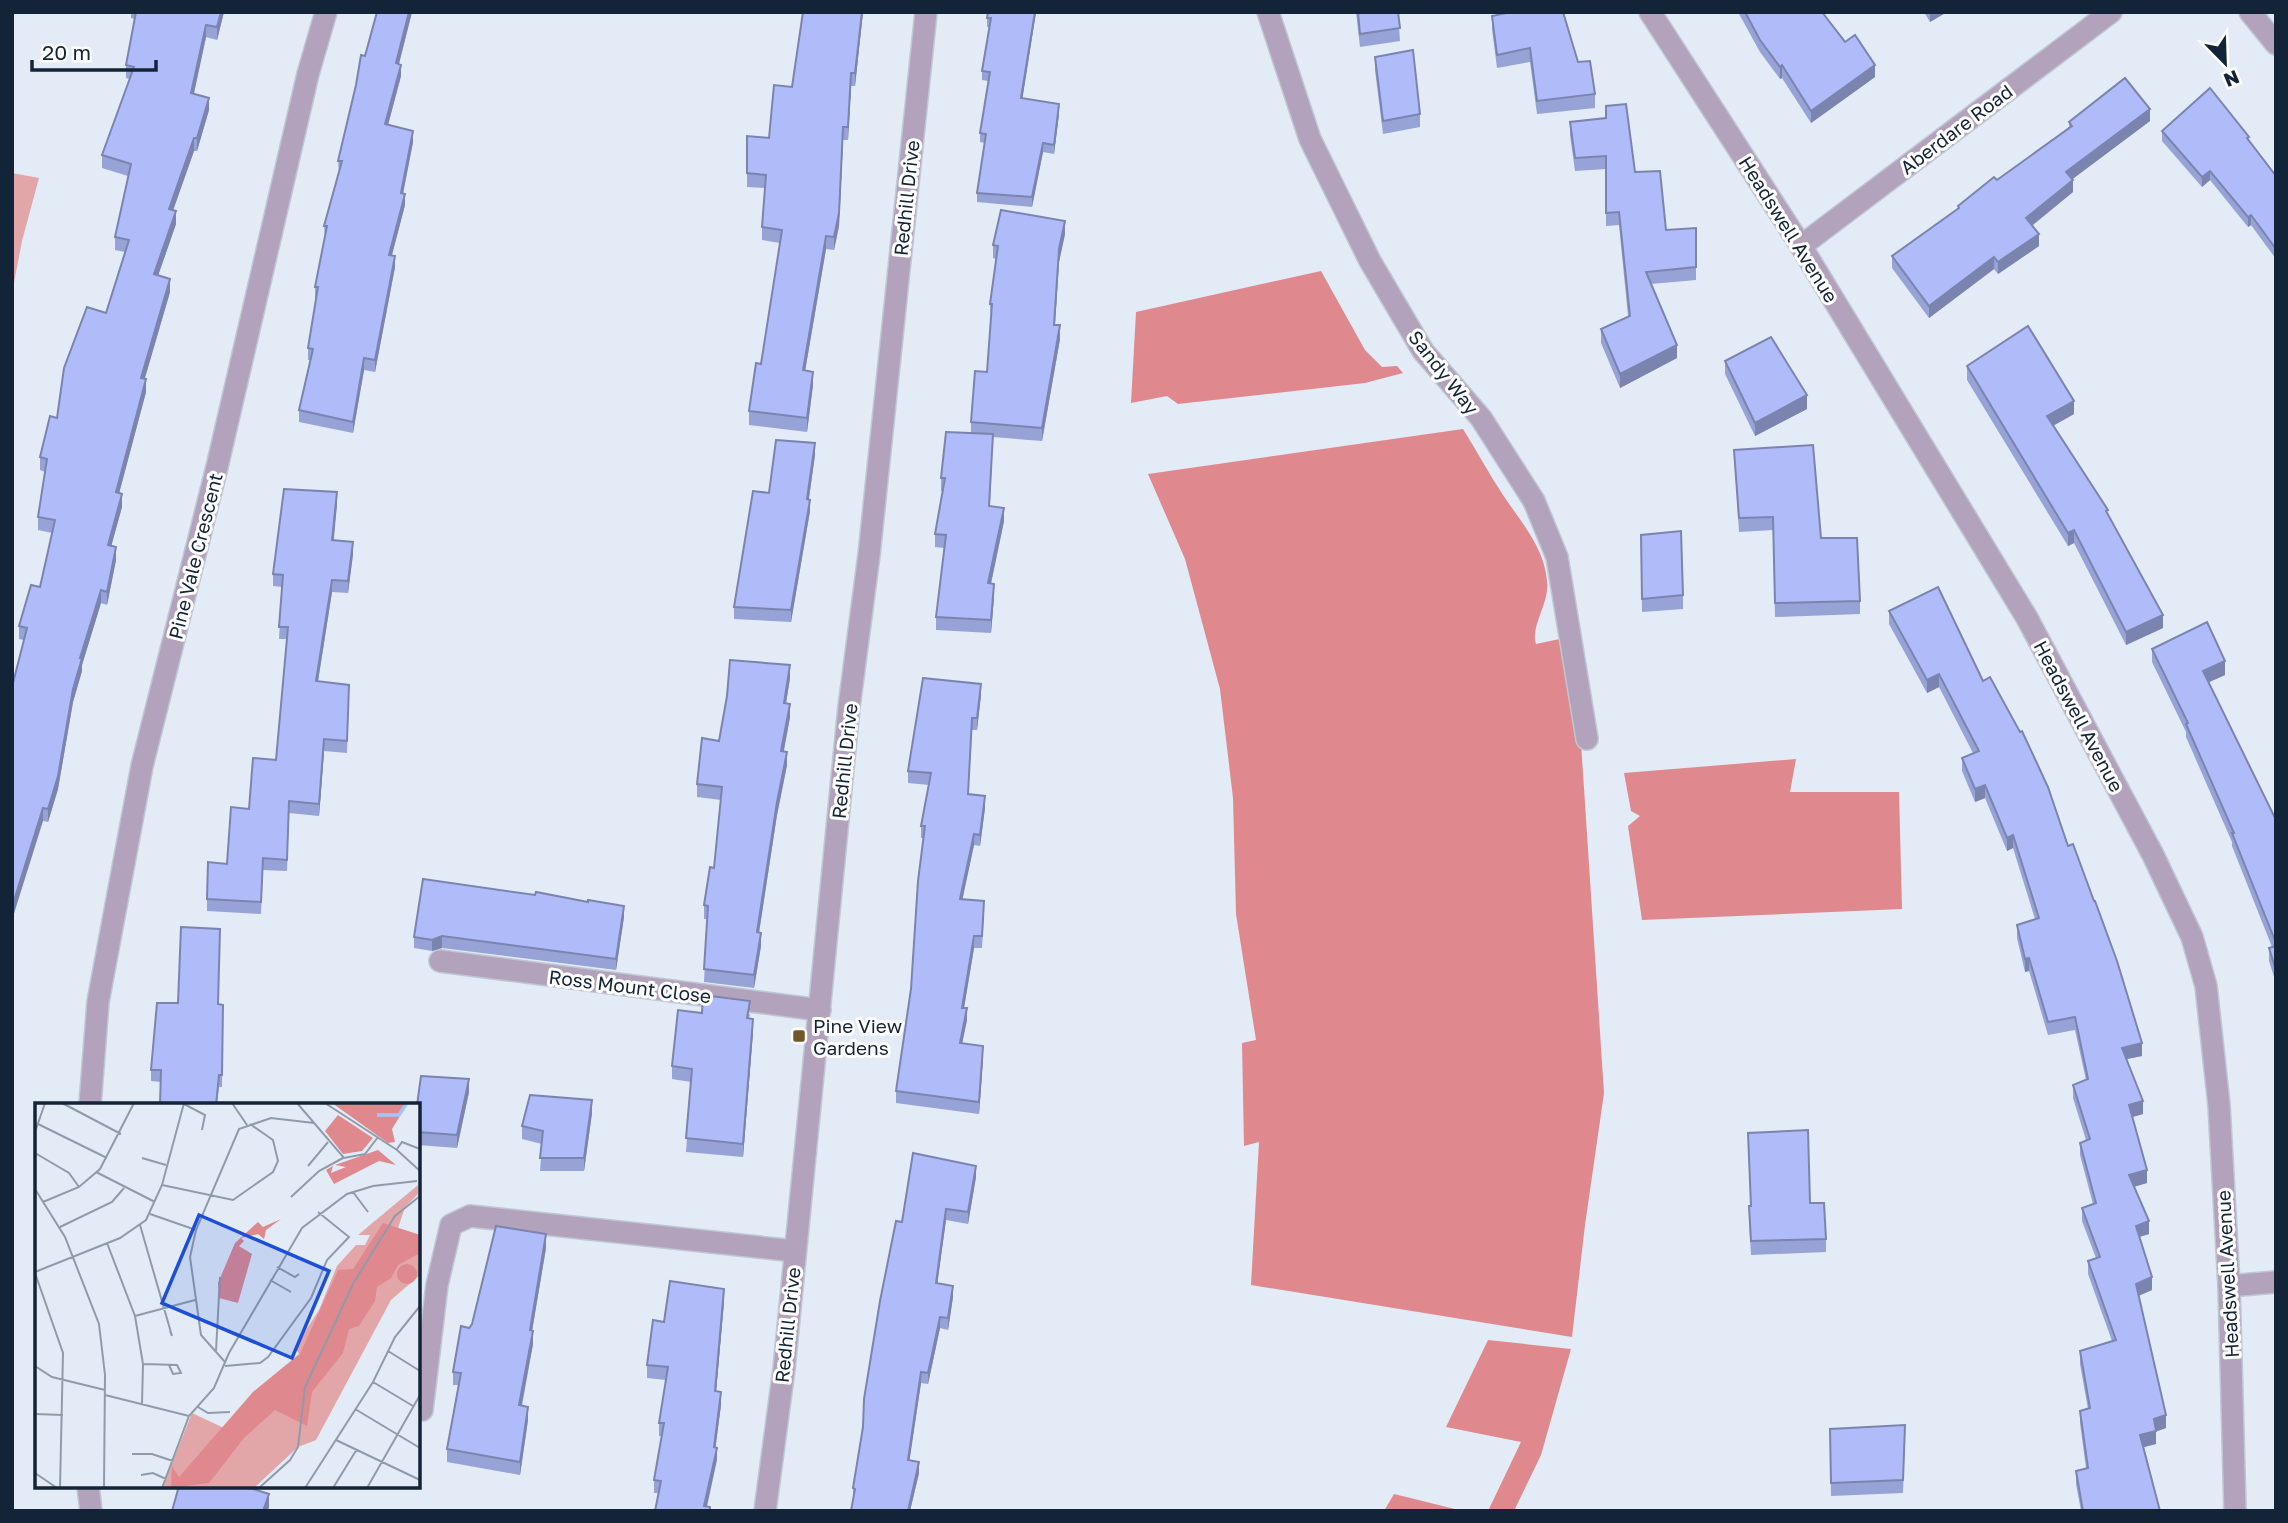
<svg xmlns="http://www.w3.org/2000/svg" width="2288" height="1523" viewBox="0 0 2288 1523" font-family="'Golos Text',sans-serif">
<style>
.green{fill:#e2a6a9}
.forest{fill:#df888e}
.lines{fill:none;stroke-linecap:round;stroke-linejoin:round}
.minor-casing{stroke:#bec7d4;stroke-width:24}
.minor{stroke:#b3a2bb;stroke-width:21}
.wall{fill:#97a2d7}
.shaded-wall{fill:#7b84af}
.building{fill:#b0bcfa;stroke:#7b84af;stroke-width:2}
.poi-dot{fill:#725529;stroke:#fff;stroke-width:2.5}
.labels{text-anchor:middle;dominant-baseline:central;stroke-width:6;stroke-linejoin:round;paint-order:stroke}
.street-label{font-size:19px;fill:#142438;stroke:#fff}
.poi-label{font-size:19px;fill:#142438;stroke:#fff;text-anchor:start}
.inset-river{fill:none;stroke:#9fc7fc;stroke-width:3.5}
.inset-road{fill:none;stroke:#909baa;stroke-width:2}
.view{fill:#1d4ed8;fill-opacity:0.15;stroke:#1d4ed8;stroke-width:3.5}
.inset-edge{fill:none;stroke:#142438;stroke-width:3.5}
</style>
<rect width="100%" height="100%" fill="#e3ebf6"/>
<path class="green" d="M 12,173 L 39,178 L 22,241 L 12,293 Z"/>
<g class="forest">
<path d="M 1321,271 L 1365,350 L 1382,367 L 1397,366 L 1403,373 L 1365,383 L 1178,404 L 1167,396 L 1131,403 L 1136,312 Z"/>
<path d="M 1463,429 C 1477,451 1489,474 1503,495 C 1521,522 1544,547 1547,581 C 1550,603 1530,626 1536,644 L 1574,636 L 1604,1093 L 1585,1225 L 1572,1337 L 1251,1285 L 1259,1142 L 1244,1146 L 1242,1043 L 1256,1040 L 1236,914 L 1233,798 L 1220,689 L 1185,559 L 1148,474 Z"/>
<path d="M 1796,759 L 1790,792 L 1899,792 L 1902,909 L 1642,920 L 1628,826 L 1640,816 L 1631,811 L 1624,773 Z"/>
<path d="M 1488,1340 L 1571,1349 L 1541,1455 L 1514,1511 L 1488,1511 L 1521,1442 L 1446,1427 Z"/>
<path d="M 1394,1494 L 1463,1511 L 1384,1511 Z"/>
</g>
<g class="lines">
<g class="minor-casing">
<g id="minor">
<path d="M 1268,12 L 1310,139 L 1370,261 L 1423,351 L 1481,418 L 1534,501 L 1557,557 L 1587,739"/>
<path d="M 1650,12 L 1801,246 L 2027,618 L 2153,855 L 2192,937 L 2206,986 L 2219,1105 L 2229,1286 L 2235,1511"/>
<path d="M 2250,12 L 2276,44"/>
<path d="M 1801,246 L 2111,12"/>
<path d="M 440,961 L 820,1010"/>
<path d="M 90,1105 L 98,1002 L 142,766 L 217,467 L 308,74 L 326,12"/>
<path d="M 2229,1286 L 2276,1282"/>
<path d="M 422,1410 L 437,1285 L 451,1225 L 470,1216 L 795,1251"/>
<path d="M 88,1486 L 91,1511"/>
<path d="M 765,1511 L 784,1369 L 849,707 L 869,555 L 926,12"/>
</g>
</g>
<use href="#minor" class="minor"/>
</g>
<g class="wall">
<path d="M 131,12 L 224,12 L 217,40 L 206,37 L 194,94 L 209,110 L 197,151 L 194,151 L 173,210 L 176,224 L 158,276 L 170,292 L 145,378 L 146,392 L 119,493 L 122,507 L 111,546 L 116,560 L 107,605 L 101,603 L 82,665 L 82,671 L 73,702 L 58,789 L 48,822 L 43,821 L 24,640 L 19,639 L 19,626 L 40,587 L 52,533 L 38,530 L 38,517 L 45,472 L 40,470 L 40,457 L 57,418 L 106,313 L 125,252 L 115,250 L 115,237 L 128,176 L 102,168 L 102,155 L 130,79 L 126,78 L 126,65 L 135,19 L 131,18 Z"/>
<path d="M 377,12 L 412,12 L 399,64 L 401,76 L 388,125 L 413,142 L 403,193 L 405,205 L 392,255 L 395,267 L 375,372 L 364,370 L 353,433 L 299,422 L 299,410 L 310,360 L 308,360 L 308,348 L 316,298 L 315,298 L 315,287 L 325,237 L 324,226 L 339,172 L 338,161 Z"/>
<path d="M 803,12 L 863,12 L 855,86 L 851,86 L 848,140 L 843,140 L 839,226 L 834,250 L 826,249 L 805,371 L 813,385 L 807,432 L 749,425 L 749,411 L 761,364 L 780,243 L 762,240 L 762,227 L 765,188 L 747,187 L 747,136 L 769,138 L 792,87 Z"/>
<path d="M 1036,12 L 1022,99 L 1059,114 L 1054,154 L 1043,152 L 1032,207 L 977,202 L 977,193 L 985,143 L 980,142 L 980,133 L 988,81 L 982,80 L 982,71 L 989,27 L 987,27 L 987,18 Z"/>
<path d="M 1356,12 L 1398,12 L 1400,41 L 1360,47 Z"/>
<path d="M 1738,12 L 1822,12 L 1875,77 L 1811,123 L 1782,78 L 1780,79 L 1760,52 Z"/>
<path d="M 1924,12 L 1947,12 L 1930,22 Z"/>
<path d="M 1492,16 L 1578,62 L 1595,94 L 1595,108 L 1537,114 L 1530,62 L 1497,68 L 1492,29 Z"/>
<path d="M 1375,57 L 1420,114 L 1420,127 L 1383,134 L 1375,70 Z"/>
<path d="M 2150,121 L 2072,179 L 2073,192 L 2032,226 L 2039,246 L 1998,274 L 1994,269 L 1929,318 L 1892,268 L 1892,256 L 1958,208 L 1958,206 L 1997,180 L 2069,127 L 2069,122 Z"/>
<path d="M 1570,122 L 1635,172 L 1666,230 L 1696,228 L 1696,280 L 1651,284 L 1677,358 L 1620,388 L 1601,343 L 1601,329 L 1628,316 L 1619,225 L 1606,226 L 1606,169 L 1575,171 L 1570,135 Z"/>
<path d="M 2162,131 L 2249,140 L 2276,176 L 2276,259 L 2251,225 L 2248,227 L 2210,180 L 2202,187 L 2162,141 Z"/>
<path d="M 1065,234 L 1059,262 L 1055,325 L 1060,339 L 1042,441 L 993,437 L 990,506 L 1004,521 L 991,584 L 994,597 L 991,633 L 936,630 L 936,617 L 944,548 L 935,547 L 935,534 L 943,491 L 941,491 L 941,478 L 971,433 L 971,422 L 987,372 L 991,317 L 990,304 L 996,259 L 993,258 L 993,245 Z"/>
<path d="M 1725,361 L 1807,409 L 1755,436 L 1725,374 Z"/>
<path d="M 1967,366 L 2074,414 L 2053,426 L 2108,514 L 2163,628 L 2126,645 L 2074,543 L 2068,546 L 1967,380 Z"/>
<path d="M 1734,450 L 1860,601 L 1860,614 L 1775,617 L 1773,530 L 1739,532 Z"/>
<path d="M 815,455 L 809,499 L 810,511 L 791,622 L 734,619 L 734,607 L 769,493 Z"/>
<path d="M 337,504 L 334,540 L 353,554 L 348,593 L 332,592 L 318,682 L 349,697 L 347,753 L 324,751 L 319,816 L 289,813 L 287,871 L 263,870 L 261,914 L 207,911 L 207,899 L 227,864 L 249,809 L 276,760 L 287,639 L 279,639 L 282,587 L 273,586 L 273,574 Z"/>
<path d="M 1641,535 L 1683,595 L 1683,609 L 1642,612 Z"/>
<path d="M 1889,611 L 1983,681 L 2068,846 L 2142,1056 L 2127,1059 L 2143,1114 L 2132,1117 L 2147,1183 L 2134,1187 L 2149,1234 L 2139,1237 L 2152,1290 L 2138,1296 L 2166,1428 L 2156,1431 L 2156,1444 L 2144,1447 L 2160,1511 L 2081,1511 L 2076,1484 L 2076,1471 L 2086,1468 L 2080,1423 L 2080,1411 L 2088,1409 L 2080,1364 L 2080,1351 L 2112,1341 L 2088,1274 L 2088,1261 L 2096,1258 L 2082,1221 L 2082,1208 L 2093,1204 L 2080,1155 L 2080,1143 L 2086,1140 L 2073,1098 L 2073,1085 L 2086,1080 L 2075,1030 L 2048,1035 L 2029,971 L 2025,972 L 2017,938 L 2017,925 L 2035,919 L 2013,848 L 2007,851 L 1985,798 L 1975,802 L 1962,771 L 1962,758 L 1973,753 L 1939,687 L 1927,693 L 1889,624 Z"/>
<path d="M 2152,649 L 2225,675 L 2208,682 L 2274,816 L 2276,815 L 2276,983 L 2269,961 L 2269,948 L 2272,947 L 2232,846 L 2232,842 L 2186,737 L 2186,732 L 2152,662 Z"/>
<path d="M 790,678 L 786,703 L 790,717 L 784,751 L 787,765 L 777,815 L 759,933 L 761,946 L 754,988 L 704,982 L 707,919 L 704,919 L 704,905 L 714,868 L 721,800 L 697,797 L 697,784 L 719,741 Z"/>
<path d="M 981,695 L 977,730 L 972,730 L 968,794 L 985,808 L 980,846 L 974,845 L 962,899 L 984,913 L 982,948 L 974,948 L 964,1008 L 967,1020 L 962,1043 L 983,1058 L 979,1114 L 896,1103 L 896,1091 L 911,989 L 923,838 L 921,838 L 921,826 L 929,785 L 908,783 L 908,771 Z"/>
<path d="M 624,917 L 616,970 L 442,948 L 432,951 L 414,948 L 414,937 Z"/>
<path d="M 218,1004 L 223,1005 L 222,1087 L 219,1087 L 217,1105 L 160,1105 L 161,1082 L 151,1081 L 151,1070 Z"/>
<path d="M 702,1013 L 750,1014 L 749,1018 L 753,1032 L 743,1157 L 686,1152 L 691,1082 L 672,1079 L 672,1066 Z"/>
<path d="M 469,1092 L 457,1148 L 418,1145 L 418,1105 Z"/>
<path d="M 592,1113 L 584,1171 L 540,1171 L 542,1144 L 522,1139 L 522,1126 Z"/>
<path d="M 1748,1133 L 1826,1239 L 1826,1252 L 1751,1255 L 1749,1219 L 1751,1206 Z"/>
<path d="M 976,1177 L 968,1224 L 946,1220 L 937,1283 L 953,1297 L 948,1330 L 940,1328 L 928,1384 L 921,1383 L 909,1460 L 919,1473 L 910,1511 L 851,1511 L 853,1499 L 853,1488 L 902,1222 Z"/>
<path d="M 546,1248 L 532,1331 L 533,1344 L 522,1406 L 528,1420 L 520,1475 L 447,1462 L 447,1449 L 458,1385 L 453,1385 L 453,1372 L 469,1328 Z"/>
<path d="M 724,1302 L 716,1392 L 721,1405 L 715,1448 L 717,1460 L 658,1493 L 654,1493 L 654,1480 L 662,1436 L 659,1436 L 659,1423 L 666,1380 L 647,1378 L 647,1365 L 664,1322 Z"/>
<path d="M 1830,1429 L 1905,1438 L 1903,1493 L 1831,1496 Z"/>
</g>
<g class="shaded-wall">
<path d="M 221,12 L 224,12 L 217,40 L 217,27 Z"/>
<path d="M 409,12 L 412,12 L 396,75 L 396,63 Z"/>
<path d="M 862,12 L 863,12 L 855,86 L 855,73 Z"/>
<path d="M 1035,12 L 1036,12 L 1021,108 L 1021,98 Z"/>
<path d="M 1930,12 L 1947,12 L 1930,22 Z"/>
<path d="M 206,25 L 206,37 L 191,106 L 191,93 Z"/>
<path d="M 401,65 L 401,76 L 385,136 L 385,124 Z"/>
<path d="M 1782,65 L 1782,78 L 1780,79 L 1780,67 Z"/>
<path d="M 1875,65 L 1875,77 L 1811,123 L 1811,111 Z"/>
<path d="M 851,73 L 851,86 L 848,140 L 848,127 Z"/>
<path d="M 209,98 L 209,110 L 197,151 L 197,138 Z"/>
<path d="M 1059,104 L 1059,114 L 1054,154 L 1054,145 Z"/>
<path d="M 2150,109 L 2150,121 L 2066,184 L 2066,172 Z"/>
<path d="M 413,131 L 413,142 L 401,204 L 401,193 Z"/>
<path d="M 194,138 L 194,151 L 169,222 L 169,209 Z"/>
<path d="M 843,140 L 839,226 L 834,250 L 834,237 Z"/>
<path d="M 1043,143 L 1043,152 L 1032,207 L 1032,197 Z"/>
<path d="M 2210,171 L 2210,180 L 2202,187 L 2202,177 Z"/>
<path d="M 2073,180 L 2073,192 L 2026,230 L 2026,218 Z"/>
<path d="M 405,194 L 405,205 L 389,266 L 389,255 Z"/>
<path d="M 176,211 L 176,224 L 154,287 L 154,274 Z"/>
<path d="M 2251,215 L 2251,225 L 2248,227 L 2248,217 Z"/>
<path d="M 1065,221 L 1065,234 L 1059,262 L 1054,338 L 1059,249 Z"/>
<path d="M 2039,234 L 2039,246 L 1998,274 L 1998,262 Z"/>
<path d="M 826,236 L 826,249 L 803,383 L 803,370 Z"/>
<path d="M 395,256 L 395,267 L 375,372 L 375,360 Z"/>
<path d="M 1994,257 L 1994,269 L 1929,318 L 1929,306 Z"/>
<path d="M 170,279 L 170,292 L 141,391 L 141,378 Z"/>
<path d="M 1060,325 L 1060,339 L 1042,441 L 1042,428 Z"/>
<path d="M 1677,345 L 1677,358 L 1620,388 L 1620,374 Z"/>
<path d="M 364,358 L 364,370 L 353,433 L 353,422 Z"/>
<path d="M 813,372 L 813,385 L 807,432 L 807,418 Z"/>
<path d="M 146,379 L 146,392 L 116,505 L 116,492 Z"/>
<path d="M 1807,395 L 1807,409 L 1755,436 L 1755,423 Z"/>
<path d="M 2074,401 L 2074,414 L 2047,429 L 2047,416 Z"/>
<path d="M 815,443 L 815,455 L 807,511 L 807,499 Z"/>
<path d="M 337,492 L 337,504 L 332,552 L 332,540 Z"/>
<path d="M 122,494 L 122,507 L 108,558 L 108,545 Z"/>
<path d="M 810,500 L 810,511 L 791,622 L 791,610 Z"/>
<path d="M 1004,508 L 1004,521 L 988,597 L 988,583 Z"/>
<path d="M 2074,530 L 2074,543 L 2068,546 L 2068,533 Z"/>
<path d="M 353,542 L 353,554 L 348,593 L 348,581 Z"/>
<path d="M 116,547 L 116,560 L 107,605 L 107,592 Z"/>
<path d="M 332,580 L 332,592 L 316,693 L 316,681 Z"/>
<path d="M 994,584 L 994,597 L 991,633 L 991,620 Z"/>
<path d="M 101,590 L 101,603 L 82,665 L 82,671 L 73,702 L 58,789 L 48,822 L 48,809 L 73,689 L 80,658 Z"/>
<path d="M 2163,615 L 2163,628 L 2126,645 L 2126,632 Z"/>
<path d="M 2225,661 L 2225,675 L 2203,685 L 2203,671 Z"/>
<path d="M 790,665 L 790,678 L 784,716 L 784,703 Z"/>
<path d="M 1939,674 L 1939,687 L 1927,693 L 1927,680 Z"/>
<path d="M 981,684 L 981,695 L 977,730 L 977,718 Z"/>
<path d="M 790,704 L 790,717 L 781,764 L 781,751 Z"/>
<path d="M 324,739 L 324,751 L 319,816 L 319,804 Z"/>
<path d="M 787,752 L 787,765 L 777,815 L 757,945 L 757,932 L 777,802 Z"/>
<path d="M 1985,785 L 1985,798 L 1975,802 L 1975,789 Z"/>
<path d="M 985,796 L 985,808 L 980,846 L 980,835 Z"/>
<path d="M 43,808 L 43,821 L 12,920 L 12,907 Z"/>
<path d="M 974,834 L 974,845 L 960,911 L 960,899 Z"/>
<path d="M 2013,835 L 2013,848 L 2007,851 L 2007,838 Z"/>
<path d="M 624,906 L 624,917 L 616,970 L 616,959 Z"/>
<path d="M 761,933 L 761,946 L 754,988 L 754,975 Z"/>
<path d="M 442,936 L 442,948 L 432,951 L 432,940 Z"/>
<path d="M 974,936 L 974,948 L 962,1020 L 962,1008 Z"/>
<path d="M 2029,958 L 2029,971 L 2025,972 L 2025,959 Z"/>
<path d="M 967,1008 L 967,1020 L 960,1054 L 960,1043 Z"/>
<path d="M 753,1019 L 753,1032 L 743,1157 L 743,1144 Z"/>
<path d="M 2142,1043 L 2142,1056 L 2122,1060 L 2122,1048 Z"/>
<path d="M 983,1046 L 983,1058 L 979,1114 L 979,1102 Z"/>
<path d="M 469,1079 L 469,1092 L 457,1148 L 457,1135 Z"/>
<path d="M 592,1100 L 592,1113 L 584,1171 L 584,1158 Z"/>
<path d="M 2143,1101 L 2143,1114 L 2129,1118 L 2129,1105 Z"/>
<path d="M 976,1166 L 976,1177 L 968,1224 L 968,1212 Z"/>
<path d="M 2147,1170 L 2147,1183 L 2129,1188 L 2129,1175 Z"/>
<path d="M 946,1209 L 946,1220 L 936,1294 L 936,1283 Z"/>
<path d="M 2149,1221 L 2149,1234 L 2136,1238 L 2136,1226 Z"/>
<path d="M 546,1234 L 546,1248 L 530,1343 L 530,1330 Z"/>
<path d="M 2152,1277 L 2152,1290 L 2136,1297 L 2136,1284 Z"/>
<path d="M 953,1286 L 953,1297 L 948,1330 L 948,1318 Z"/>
<path d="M 724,1289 L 724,1302 L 715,1404 L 715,1391 Z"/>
<path d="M 940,1317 L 940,1328 L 928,1384 L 928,1373 Z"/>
<path d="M 533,1331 L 533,1344 L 519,1418 L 519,1405 Z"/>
<path d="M 921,1372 L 921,1383 L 908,1471 L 908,1460 Z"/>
<path d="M 721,1392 L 721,1405 L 714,1460 L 714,1447 Z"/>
<path d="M 528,1407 L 528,1420 L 520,1475 L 520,1462 Z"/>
<path d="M 2166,1415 L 2166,1428 L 2155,1432 L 2156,1431 L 2156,1444 L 2140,1448 L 2140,1435 L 2154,1419 Z"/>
<path d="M 717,1448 L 717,1460 L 706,1511 L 704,1506 Z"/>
<path d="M 919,1462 L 919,1473 L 910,1511 L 908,1511 Z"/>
<path d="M 269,1494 L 269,1507 L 268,1511 L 263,1511 Z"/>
</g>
<g class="building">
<path d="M 136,12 L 221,12 L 217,27 L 206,25 L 191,93 L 209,98 L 197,138 L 194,138 L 169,209 L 176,211 L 154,274 L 170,279 L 141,378 L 146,379 L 116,492 L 122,494 L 108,545 L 116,547 L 107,592 L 101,590 L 80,658 L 82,658 L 73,689 L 58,776 L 48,809 L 43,808 L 12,907 L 12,687 L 27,628 L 19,626 L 31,585 L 40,587 L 55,520 L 38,517 L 47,459 L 40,457 L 50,416 L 57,418 L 64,368 L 87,307 L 106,313 L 129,240 L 115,237 L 131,164 L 102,155 L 134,67 L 126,65 Z"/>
<path d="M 377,12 L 409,12 L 396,63 L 401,65 L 385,124 L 413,131 L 401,193 L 405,194 L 389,255 L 395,256 L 375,360 L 364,358 L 353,422 L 299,410 L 313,349 L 308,348 L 318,287 L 315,287 L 327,226 L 324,226 L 342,161 L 338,161 L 356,85 L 361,55 L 365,56 Z"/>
<path d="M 803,12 L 862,12 L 855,73 L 851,73 L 848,127 L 843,127 L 839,213 L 834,237 L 826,236 L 803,370 L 813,372 L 807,418 L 749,411 L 756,363 L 761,364 L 782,230 L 762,227 L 766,175 L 747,173 L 747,136 L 769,138 L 774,85 L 792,87 Z"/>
<path d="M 988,12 L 1035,12 L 1021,98 L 1059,104 L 1054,145 L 1043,143 L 1032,197 L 977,193 L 986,134 L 980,133 L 990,72 L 982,71 L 991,18 L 987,18 Z"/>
<path d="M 1358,12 L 1398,12 L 1400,28 L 1360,34 Z"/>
<path d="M 1511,12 L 1563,12 L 1578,62 L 1590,61 L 1595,94 L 1537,101 L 1530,48 L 1497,55 L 1492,16 Z"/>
<path d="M 1745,12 L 1822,12 L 1845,42 L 1855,35 L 1875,65 L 1811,111 L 1782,65 L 1780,67 L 1760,40 Z"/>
<path d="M 1413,50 L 1420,114 L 1383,121 L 1375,57 Z"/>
<path d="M 2125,78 L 2150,109 L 2066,172 L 2073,180 L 2026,218 L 2039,234 L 1998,262 L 1994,257 L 1929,306 L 1892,256 L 1959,208 L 1958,206 L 1994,177 L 1997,180 L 2072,126 L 2069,122 Z"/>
<path d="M 2210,88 L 2249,137 L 2247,138 L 2276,176 L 2276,249 L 2251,215 L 2248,217 L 2210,171 L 2202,177 L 2162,131 Z"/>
<path d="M 1626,104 L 1635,172 L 1660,171 L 1666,230 L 1696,228 L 1696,267 L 1646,272 L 1677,345 L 1620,374 L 1601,329 L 1630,316 L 1619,212 L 1606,213 L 1606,156 L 1575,158 L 1570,122 L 1606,118 L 1606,106 Z"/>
<path d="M 1001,210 L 1065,221 L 1059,249 L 1054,325 L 1060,325 L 1042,428 L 971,422 L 975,371 L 987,372 L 992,304 L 990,304 L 998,246 L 993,245 Z"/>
<path d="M 2028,326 L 2074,401 L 2047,416 L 2108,510 L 2106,511 L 2163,615 L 2126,632 L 2074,530 L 2068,533 L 1967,366 Z"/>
<path d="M 1771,337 L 1807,395 L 1755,423 L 1725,361 Z"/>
<path d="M 946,432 L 993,434 L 989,506 L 1004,508 L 988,583 L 994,584 L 991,620 L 936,617 L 946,535 L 935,534 L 945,478 L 941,478 Z"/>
<path d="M 776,440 L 815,443 L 807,499 L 810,500 L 791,610 L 734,607 L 753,491 L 769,493 Z"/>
<path d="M 1813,445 L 1821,538 L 1857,538 L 1860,601 L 1775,603 L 1773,517 L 1739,518 L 1734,450 Z"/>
<path d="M 284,489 L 337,492 L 332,540 L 353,542 L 348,581 L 332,580 L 316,681 L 349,685 L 347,741 L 324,739 L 319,804 L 289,801 L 287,860 L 263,858 L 261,902 L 207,899 L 208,862 L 227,864 L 231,807 L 249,809 L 253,758 L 276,760 L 288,627 L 279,627 L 283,575 L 273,574 Z"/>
<path d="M 1681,531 L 1683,595 L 1642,599 L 1641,535 Z"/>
<path d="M 1938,587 L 1983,681 L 1990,677 L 2020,732 L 2022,731 L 2048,787 L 2068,846 L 2073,844 L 2094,901 L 2095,901 L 2117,961 L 2142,1043 L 2122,1048 L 2143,1101 L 2129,1105 L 2147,1170 L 2129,1175 L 2149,1221 L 2136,1226 L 2152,1277 L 2136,1284 L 2166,1415 L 2154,1419 L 2156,1431 L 2140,1435 L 2160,1511 L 2083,1511 L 2076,1471 L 2088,1468 L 2080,1411 L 2090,1408 L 2080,1351 L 2116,1340 L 2088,1261 L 2100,1257 L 2082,1208 L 2096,1203 L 2080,1143 L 2090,1139 L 2073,1085 L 2088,1079 L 2075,1017 L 2048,1022 L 2029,958 L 2025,959 L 2017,925 L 2039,918 L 2013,835 L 2007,838 L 1985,785 L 1975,789 L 1962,758 L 1979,751 L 1939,674 L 1927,680 L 1889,611 Z"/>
<path d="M 2207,622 L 2225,661 L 2203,671 L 2274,816 L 2276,815 L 2276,943 L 2232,833 L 2234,833 L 2186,724 L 2188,723 L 2152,649 Z"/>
<path d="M 730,660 L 790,665 L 784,703 L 790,704 L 781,751 L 787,752 L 777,802 L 757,932 L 761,933 L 754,975 L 704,969 L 708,906 L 704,905 L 710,867 L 714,868 L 722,787 L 697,784 L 702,738 L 719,741 L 727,696 Z"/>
<path d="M 923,678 L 981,684 L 977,718 L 972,718 L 968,794 L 985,796 L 980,835 L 974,834 L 960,899 L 984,901 L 982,936 L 974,936 L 962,1008 L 967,1008 L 960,1043 L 983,1046 L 979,1102 L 896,1091 L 911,989 L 918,881 L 925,826 L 921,826 L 931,773 L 908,771 Z"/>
<path d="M 423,879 L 535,895 L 536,892 L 588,902 L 588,900 L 624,906 L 616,959 L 442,936 L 432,940 L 414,937 Z"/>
<path d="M 181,927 L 220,929 L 218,1004 L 223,1005 L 222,1075 L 219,1075 L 216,1105 L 160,1105 L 161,1070 L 151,1070 L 157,1003 L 178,1003 Z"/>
<path d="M 2276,946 L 2276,970 L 2269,948 Z"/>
<path d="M 703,995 L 750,1001 L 747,1018 L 753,1019 L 743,1144 L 686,1138 L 692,1069 L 672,1066 L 678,1010 L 702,1013 Z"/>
<path d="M 421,1076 L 469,1079 L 457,1135 L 418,1132 L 418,1105 L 417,1105 Z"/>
<path d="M 530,1095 L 592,1100 L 584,1158 L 540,1158 L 543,1131 L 522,1126 Z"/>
<path d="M 1808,1130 L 1810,1203 L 1824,1203 L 1826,1239 L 1751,1241 L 1749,1206 L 1751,1206 L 1748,1133 Z"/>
<path d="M 913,1153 L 976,1166 L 968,1212 L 946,1209 L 936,1283 L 953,1286 L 948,1318 L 940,1317 L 928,1373 L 921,1372 L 908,1460 L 919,1462 L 908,1511 L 851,1511 L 855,1489 L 853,1488 L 863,1427 L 864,1399 L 880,1301 L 896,1221 L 902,1222 Z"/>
<path d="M 496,1226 L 546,1234 L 530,1330 L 533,1331 L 519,1405 L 528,1407 L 520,1462 L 447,1449 L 461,1373 L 453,1372 L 461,1326 L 469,1328 L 472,1324 Z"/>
<path d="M 670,1281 L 724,1289 L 715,1391 L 721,1392 L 714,1447 L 717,1448 L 704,1506 L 710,1507 L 710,1511 L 655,1511 L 661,1481 L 654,1480 L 664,1423 L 659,1423 L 668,1367 L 647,1365 L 653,1320 L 664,1322 Z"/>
<path d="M 1905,1425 L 1903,1480 L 1831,1483 L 1830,1429 Z"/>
<path d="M 179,1486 L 244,1486 L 269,1494 L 263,1511 L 172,1511 Z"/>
</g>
<rect class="poi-dot" x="792" y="1029" width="14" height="14" rx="3.5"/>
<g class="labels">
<g class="street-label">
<text transform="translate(1956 129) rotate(-37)">Aberdare Road</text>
<text transform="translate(906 198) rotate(-84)">Redhill Drive</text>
<text transform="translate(1789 229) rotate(58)">Headswell Avenue</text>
<text transform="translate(1444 372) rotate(52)">Sandy Way</text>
<text transform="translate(195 556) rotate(-76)">Pine Vale Crescent</text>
<text transform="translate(2079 716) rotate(62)">Headswell Avenue</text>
<text transform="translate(844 761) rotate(-84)">Redhill Drive</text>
<text transform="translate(630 986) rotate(7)">Ross Mount Close</text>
<text transform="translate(2227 1274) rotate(-93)">Headswell Avenue</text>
<text transform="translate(787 1325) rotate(-84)">Redhill Drive</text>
</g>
<g class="poi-label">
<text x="813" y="1025">Pine View<tspan x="813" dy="22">Gardens</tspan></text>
</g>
</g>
<g transform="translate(35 1103)">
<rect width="385" height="385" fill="#e3ebf6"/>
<path d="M 383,82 L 383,91 L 370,104 L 363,125 L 385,132 L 385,172 L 356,197 L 281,337 L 263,344 L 219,385 L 127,385 L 157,310 L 189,325 L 218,289 L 264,251 L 260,244 L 284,207 L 302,163 L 321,142 L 330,142 L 335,132 L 323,132 Z" fill="#e2a6a9"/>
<path d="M 297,0 L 373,0 L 357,26 L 360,39 L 353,40 ZM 303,12 L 338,35 L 327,48 L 308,51 L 290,28 ZM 343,47 L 361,62 L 344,58 L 299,81 L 291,67 L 298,63 L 296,70 L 311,64 L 300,62 ZM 246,116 L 231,127 L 229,136 L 223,131 L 206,135 L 209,138 L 204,143 L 217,151 L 203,200 L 184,195 L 183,180 L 200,140 L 223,119 L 228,124 ZM 348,120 L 385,132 L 385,150 L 363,162 L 356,175 L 342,184 L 340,198 L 324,223 L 314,226 L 308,250 L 277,289 L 272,323 L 240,307 L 209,335 L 174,380 L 136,385 L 137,363 L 144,374 L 218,289 L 265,251 L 303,167 L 318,166 ZM362 171a10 10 0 1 1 20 0a10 10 0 1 1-20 0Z" fill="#df888e"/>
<path class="inset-river" d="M 342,12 L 364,12 L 372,0"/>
<path class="inset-road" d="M 27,0 L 86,31M 197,0 L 212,22M 262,0 L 309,55 L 330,51 L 343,34M 290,0 L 362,47 L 385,68M 149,1 L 170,12 L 167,27M 3,21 L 72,55M 0,29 L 10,0M 362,46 L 367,39 L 385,46M 0,50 L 34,70 L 44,84M 107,55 L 131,62M 273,63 L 293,39M 61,69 L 120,99M 127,82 L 198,97 L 238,69 L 243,58 L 238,37 L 215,21M 0,86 L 30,134 L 64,221 L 70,272 L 69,385M 318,89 L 333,109M 256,94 L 284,68 L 308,55M 8,99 L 44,84 L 65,66 L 99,0M 115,111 L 161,127M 105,122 L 137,233 L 135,228M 25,124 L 77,99 L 89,85M 72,140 L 100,213 L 108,261 L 107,301M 242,164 L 260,174 L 264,171M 0,169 L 85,135 L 111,117 L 127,82 L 149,0M 0,170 L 28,250 L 25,385M 235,177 L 256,189M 100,213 L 160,197M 181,248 L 185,174M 353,248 L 385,268M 190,259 L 166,232 L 155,154 L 161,127 L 204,26 L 236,15 L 279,20M 108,261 L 142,262 L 146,270 L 138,271 L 134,262M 0,263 L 17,274 L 70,287M 190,263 L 225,260 L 233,254 L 276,195 L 292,157 L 314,134 L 283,109M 338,279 L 378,303M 70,292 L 154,313M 163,304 L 173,310 L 195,309M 320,306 L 385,345M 0,311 L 28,312M 301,337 L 385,377M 97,351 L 117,351 L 138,358M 0,370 L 22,385M 106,372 L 118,370 L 131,376M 127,385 L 154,313 L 179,285 L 194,250 L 267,125 L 312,91 L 338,83 L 382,78M 224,385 L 255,357 L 263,344 L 270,284 L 319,179 L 360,113 L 385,93M 270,385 L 338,279 L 360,234 L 385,203M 298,385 L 322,346M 332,385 L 385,292"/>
<path class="view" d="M 164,112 L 294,168 L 257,255 L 127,200 Z"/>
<rect width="385" height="385" class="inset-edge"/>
</g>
<rect width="2288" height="1523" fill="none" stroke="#142438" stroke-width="28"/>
<g transform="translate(2225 63) rotate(157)" stroke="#ffffff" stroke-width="5" paint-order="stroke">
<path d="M0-5L12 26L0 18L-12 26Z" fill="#142438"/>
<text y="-10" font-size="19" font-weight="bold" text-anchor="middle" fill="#142438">N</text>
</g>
<path d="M32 60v10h124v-10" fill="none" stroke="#142438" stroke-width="3.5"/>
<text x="42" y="60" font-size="21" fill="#142438" stroke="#ffffff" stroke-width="5" paint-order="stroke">20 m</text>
</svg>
